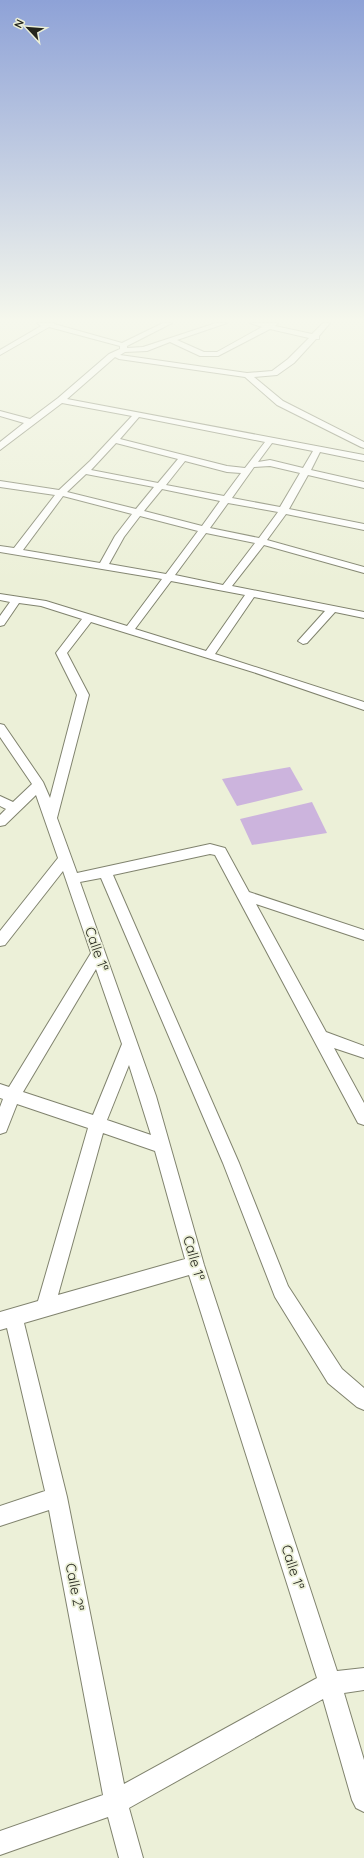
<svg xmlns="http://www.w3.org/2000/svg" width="364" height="1858" viewBox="0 0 364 1858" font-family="Quicksand,sans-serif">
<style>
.green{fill:#ccb4dd}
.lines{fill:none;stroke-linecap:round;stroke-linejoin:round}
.street-casing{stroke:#80836e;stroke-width:2}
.street{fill:#fff;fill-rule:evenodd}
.labels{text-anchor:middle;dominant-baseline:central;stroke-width:3.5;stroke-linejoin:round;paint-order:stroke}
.near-street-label{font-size:14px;fill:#24251d;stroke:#ecf0d8}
</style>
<rect width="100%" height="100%" fill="#ecf0d8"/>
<g class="green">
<path d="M 290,767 L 303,790 L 237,806 L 222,779 Z"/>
<path d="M 312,802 L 327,833 L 252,845 L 240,819 Z"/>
</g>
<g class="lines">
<g class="street-casing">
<path id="street" d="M 37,323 L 54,323 L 54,324 L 122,343 L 163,323 L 172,323 L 127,346 L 127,348 L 143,347 L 216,323 L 227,323 L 177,340 L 204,352 L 217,352 L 262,327 L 250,323 L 278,323 L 275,326 L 312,334 L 323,323 L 330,323 L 319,336 L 319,339 L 316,339 L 294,363 L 277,375 L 254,377 L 283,401 L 364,442 L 364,448 L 361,447 L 277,405 L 245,377 L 119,359 L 115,357 L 67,399 L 364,455 L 364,461 L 320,452 L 311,470 L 364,482 L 364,488 L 308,475 L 289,509 L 364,524 L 364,530 L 286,514 L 267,540 L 364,567 L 364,573 L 264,545 L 232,586 L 364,612 L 364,618 L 335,612 L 307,643 L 303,644 L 298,641 L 325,611 L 254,597 L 215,654 L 364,702 L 364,710 L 253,672 L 91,622 L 67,653 L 89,695 L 57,818 L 77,873 L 210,844 L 225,848 L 249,892 L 364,930 L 364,940 L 256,904 L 326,1032 L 364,1046 L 364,1058 L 334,1048 L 364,1103 L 364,1125 L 358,1123 L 215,855 L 210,854 L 113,875 L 239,1163 L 288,1286 L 342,1369 L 364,1388 L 364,1410 L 357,1407 L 328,1383 L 275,1297 L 223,1163 L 101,878 L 80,882 L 156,1096 L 204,1265 L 337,1671 L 364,1668 L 364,1690 L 344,1693 L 364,1760 L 364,1812 L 356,1808 L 352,1800 L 323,1699 L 129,1808 L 143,1858 L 119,1858 L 108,1817 L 0,1855 L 0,1831 L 103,1795 L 49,1510 L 0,1526 L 0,1506 L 45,1491 L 7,1328 L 0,1330 L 0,1312 L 38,1301 L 88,1128 L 17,1104 L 6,1132 L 0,1134 L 0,1107 L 3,1099 L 0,1098 L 0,1084 L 9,1087 L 91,953 L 63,871 L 5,945 L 0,946 L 0,931 L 58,858 L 36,795 L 5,825 L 0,826 L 0,815 L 6,809 L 0,806 L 0,796 L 13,802 L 32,784 L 0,737 L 0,724 L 4,725 L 43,782 L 50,798 L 77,695 L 56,653 L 82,619 L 41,606 L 19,603 L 4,625 L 0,626 L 0,616 L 10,602 L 0,600 L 0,594 L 46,601 L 127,626 L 162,579 L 0,552 L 0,546 L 14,548 L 55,495 L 0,487 L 0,481 L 59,490 L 90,461 L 132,416 L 62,403 L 0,450 L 0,442 L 24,423 L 0,416 L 0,411 L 30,419 L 58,398 L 109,354 L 120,349 L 120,346 L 49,327 L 0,355 L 0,350 L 41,326 ZM 270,329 L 309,338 L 288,359 L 272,371 L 247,373 L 120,355 L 125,352 L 147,351 L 170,342 L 200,356 L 218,356 ZM 139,417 L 265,442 L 245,468 L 227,466 L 120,439 ZM 116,443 L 178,459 L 158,483 L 91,470 ZM 272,443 L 313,451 L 303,468 L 270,460 L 258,462 ZM 185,461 L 227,472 L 241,473 L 224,496 L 166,485 ZM 270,466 L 300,473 L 280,507 L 232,498 L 254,467 ZM 86,474 L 154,487 L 136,509 L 67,492 ZM 162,489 L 220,501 L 202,526 L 144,511 ZM 63,496 L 132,514 L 115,536 L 100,563 L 23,550 ZM 228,503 L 278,512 L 259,538 L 210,528 ZM 140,516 L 198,531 L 166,574 L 109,564 L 124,537 ZM 206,533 L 255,543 L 223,585 L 175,575 ZM 171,581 L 245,595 L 206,651 L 135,629 ZM 96,969 L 122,1044 L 93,1115 L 23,1092 ZM 129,1065 L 151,1135 L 107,1120 ZM 103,1133 L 155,1151 L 185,1259 L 58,1295 ZM 189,1275 L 317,1678 L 124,1784 L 67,1497 L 24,1323 Z"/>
</g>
<use href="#street" class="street"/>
</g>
<linearGradient id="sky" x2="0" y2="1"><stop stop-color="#8ea2d7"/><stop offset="0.55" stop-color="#f6f8ed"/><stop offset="1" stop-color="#f6f8ed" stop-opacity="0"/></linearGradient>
<rect width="364" height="583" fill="url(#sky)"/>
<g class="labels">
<g class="near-street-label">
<text transform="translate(97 949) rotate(71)">Calle 1ª</text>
<text transform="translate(194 1258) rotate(74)">Calle 1ª</text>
<text transform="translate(293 1567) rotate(72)">Calle 1ª</text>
<text transform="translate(75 1587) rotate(79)">Calle 2ª</text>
</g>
</g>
<g transform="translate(28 28) rotate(296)" stroke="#ecf0d8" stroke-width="3" paint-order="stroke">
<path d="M0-3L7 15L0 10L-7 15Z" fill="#24251d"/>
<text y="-6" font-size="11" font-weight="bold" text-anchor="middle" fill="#24251d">N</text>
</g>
</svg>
